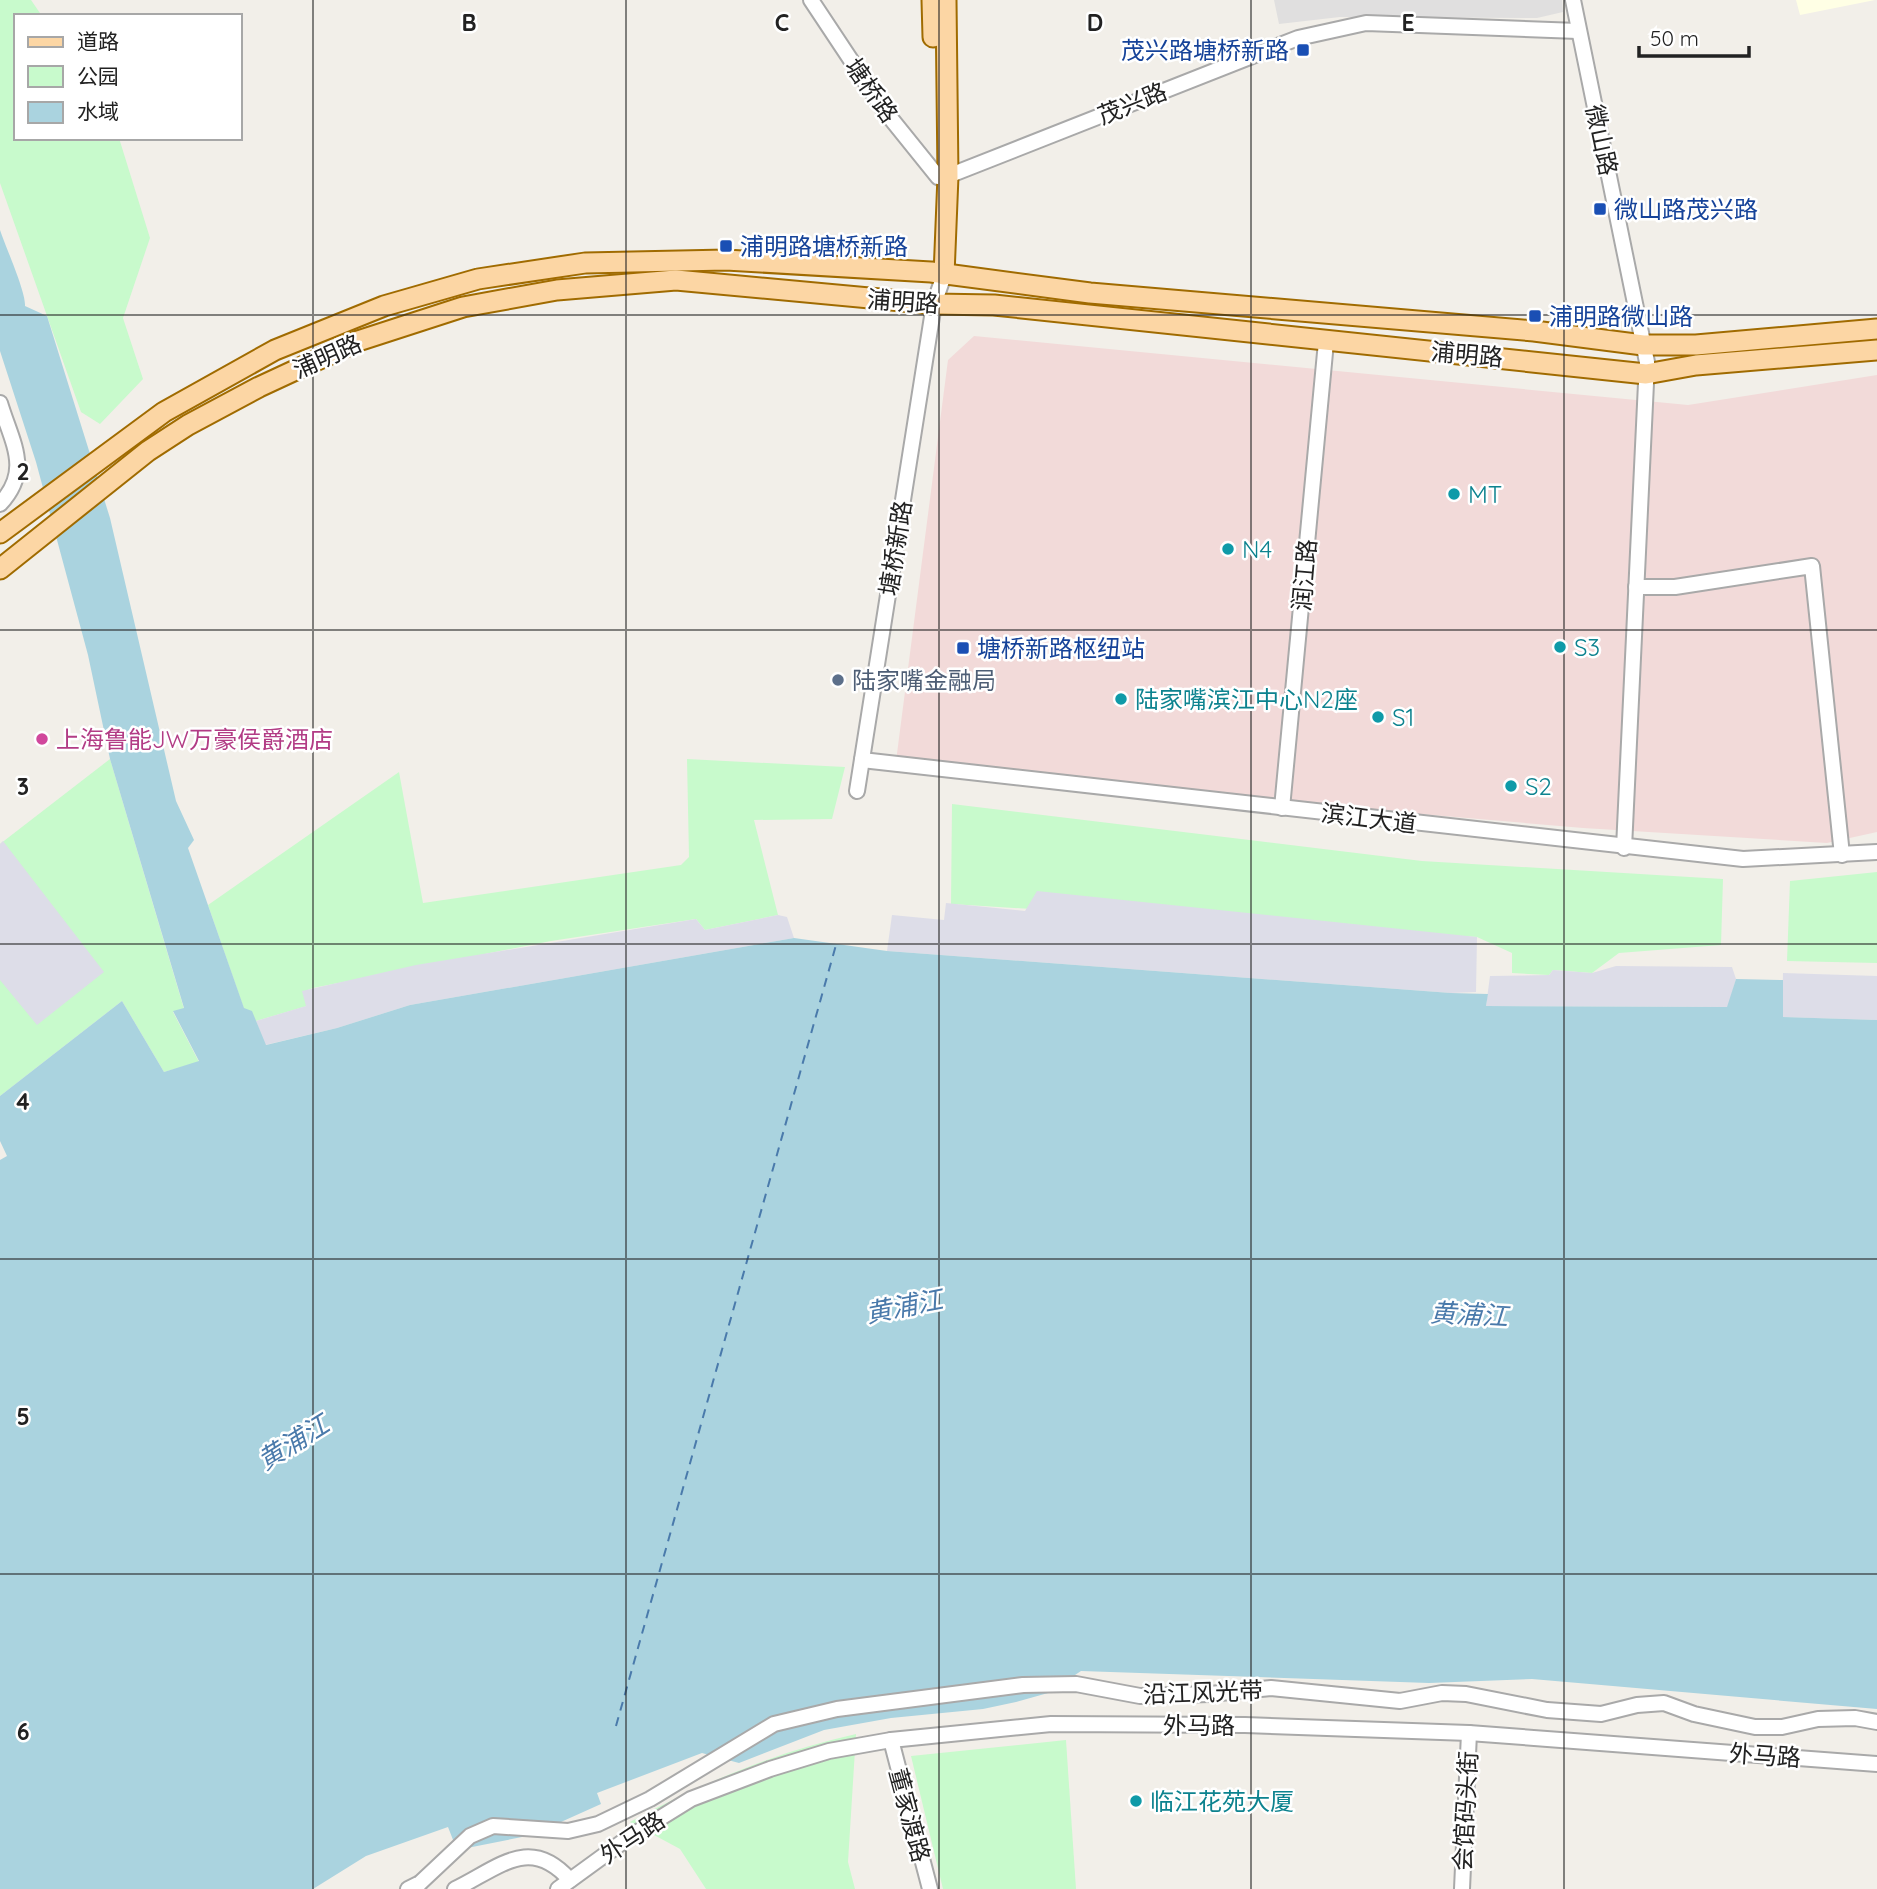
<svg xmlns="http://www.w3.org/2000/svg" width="1877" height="1889" viewBox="0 0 1877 1889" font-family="Quicksand,'Noto Sans SC',sans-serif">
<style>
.residential{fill:#e0dfdf}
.commercial{fill:#f2dad9}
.education{fill:#ffffe5}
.park{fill:#c8facc}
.plaza{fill:#dddde8}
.water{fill:#aad3df}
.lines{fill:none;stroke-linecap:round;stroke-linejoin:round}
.ferry{stroke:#4a7aab;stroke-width:2;stroke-dasharray:9 7;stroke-linecap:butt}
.minor-casing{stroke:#a9a9a9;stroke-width:18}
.major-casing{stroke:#a06b00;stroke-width:23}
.minor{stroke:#fff;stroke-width:14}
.major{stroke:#fcd6a4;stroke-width:19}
.minor-bridge-casing{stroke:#a9a9a9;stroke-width:18;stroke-linecap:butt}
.minor-bridge{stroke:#fff;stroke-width:14}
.grid{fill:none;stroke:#222;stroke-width:2;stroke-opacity:0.55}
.transit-dot{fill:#1a4fb4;stroke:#fff;stroke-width:2.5}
.culture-dot{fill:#0f9aa8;stroke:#fff;stroke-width:2.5}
.service-dot{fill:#5c6f8a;stroke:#fff;stroke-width:2.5}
.hotel-dot{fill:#d1479c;stroke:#fff;stroke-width:2.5}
.labels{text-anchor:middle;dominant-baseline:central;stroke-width:5;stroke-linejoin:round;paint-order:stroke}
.transit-label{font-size:24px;fill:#164399;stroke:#fff;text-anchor:start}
.street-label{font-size:24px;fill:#222;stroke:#fff}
.culture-label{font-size:24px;fill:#0d838f;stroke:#fff;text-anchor:start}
.service-label{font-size:24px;fill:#4e5e75;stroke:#fff;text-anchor:start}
.hotel-label{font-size:24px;fill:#b23c85;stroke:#fff;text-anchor:start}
.water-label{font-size:26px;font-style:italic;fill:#4a7aab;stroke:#fff}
.grid-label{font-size:23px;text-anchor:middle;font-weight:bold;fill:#222;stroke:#fff;stroke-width:5;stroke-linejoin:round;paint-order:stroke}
</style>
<rect width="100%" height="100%" fill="#f2efe9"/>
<path class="residential" d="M 1274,0 L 1562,0 L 1563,12 L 1537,18 L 1340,17 L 1279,24 Z"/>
<path class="commercial" d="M 974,336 L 1688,405 L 1877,375 L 1877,832 L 1827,843 L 1583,828 L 895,769 L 948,360 Z"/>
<path class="education" d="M 1796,0 L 1875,0 L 1800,15 Z"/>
<g class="park">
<path d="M 0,0 L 31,0 L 42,16 L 16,16 L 16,138 L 119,138 L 150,238 L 123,318 L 143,379 L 100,424 L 81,412 L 0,183 Z"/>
<path d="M 110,759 L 184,1009 L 173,1012 L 199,1062 L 164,1072 L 122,1001 L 0,1096 L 0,844 Z"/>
<path d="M 687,759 L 845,767 L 832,819 L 754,820 L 778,915 L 705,930 L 696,919 L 551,941 L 313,988 L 303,992 L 307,1006 L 256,1021 L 244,1009 L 208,905 L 399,772 L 423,903 L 681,865 L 689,857 Z"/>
<path d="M 952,804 L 1422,861 L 1723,879 L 1721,945 L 1619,953 L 1592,973 L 1553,970 L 1549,975 L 1512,973 L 1512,953 L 1477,937 L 951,904 Z"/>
<path d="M 1877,872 L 1877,963 L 1787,961 L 1790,881 Z"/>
<path d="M 856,1734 L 848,1862 L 855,1889 L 706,1889 L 680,1849 L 630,1822 C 700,1784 778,1751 856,1734 Z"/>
<path d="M 1066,1740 L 1076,1889 L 943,1889 L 911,1756 Z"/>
</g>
<g class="plaza">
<path d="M 3,841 L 104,972 L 37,1025 L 0,980 L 0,844 Z"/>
<path d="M 1037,891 L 1477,937 L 1476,992 L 1451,993 L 887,951 L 892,915 L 944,920 L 946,903 L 1025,911 Z"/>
<path d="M 778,915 L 787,917 L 794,938 L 410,1005 L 337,1028 L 265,1045 L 256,1021 L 306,1006 L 302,991 L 416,965 L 696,919 L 705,930 Z"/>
<path d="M 1616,966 L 1732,967 L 1736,979 L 1728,1007 L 1486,1006 L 1490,976 L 1549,975 L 1553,970 L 1592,973 Z"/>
<path d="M 1783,973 L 1877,976 L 1877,1020 L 1782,1017 Z"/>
</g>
<path class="water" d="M 0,230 C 6,248 26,292 25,306 L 47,316 L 110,518 L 176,801 L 194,840 L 188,848 L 244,1008 L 252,1011 L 266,1045 L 337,1028 L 410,1005 L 794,938 L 887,951 L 1451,993 L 1488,994 L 1486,1006 L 1727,1007 L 1736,979 L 1783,980 L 1783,1017 L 1877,1020 L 1877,1709 L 1532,1679 L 1429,1683 L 1081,1671 L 1048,1693 L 1016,1702 L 983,1709 L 891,1718 L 824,1730 L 739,1763 L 702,1753 L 597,1793 L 601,1804 L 532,1835 L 457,1850 L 448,1827 L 366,1856 L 313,1889 L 0,1889 L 0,1160 L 7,1156 L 0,1141 L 0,1096 L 122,1001 L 164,1072 L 199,1061 L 173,1011 L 184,1008 L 110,759 L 88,655 L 36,462 L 0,351 Z"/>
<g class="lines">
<path class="ferry" d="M 616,1726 L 836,945"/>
<g class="minor-casing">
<g id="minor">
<path d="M 811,0 L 884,110 L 938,177 L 948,176 L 1298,38 L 1366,23 L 1578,31"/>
<path d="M 1573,0 L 1647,362 L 1624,848"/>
<path d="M 0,403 C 12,443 32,470 0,504"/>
<path d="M 1636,587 L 1675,587 L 1812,566 L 1842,855"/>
<path d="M 862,760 L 1743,859 L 1877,852"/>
<path d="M 857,791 L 934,304 L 944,275"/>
<path d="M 1282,808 L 1326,342"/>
<path d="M 1210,1694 L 1271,1688 L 1400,1701 L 1442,1693 L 1466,1694 L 1547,1710 L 1601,1714 L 1637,1705 L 1664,1703 L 1694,1714 L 1755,1727 L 1782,1727 L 1818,1719 L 1855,1718 L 1877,1722"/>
<path d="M 891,1740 L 930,1889"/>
<path d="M 408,1889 L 420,1883"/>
<path d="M 455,1889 C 500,1867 530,1835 570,1880"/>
<path d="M 558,1889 L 628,1838 L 691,1799 L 770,1769 L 829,1751 L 891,1740 L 1051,1724 L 1245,1725 L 1469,1733 L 1877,1764"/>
<path d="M 1462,1889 L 1469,1733"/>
</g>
</g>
<g class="major-casing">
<g id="major">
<path d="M 932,0 L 933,37"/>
<path d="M 944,275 L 948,176 L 946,0"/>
<path d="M 0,533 L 164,412 L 275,350 L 384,306 L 478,279 L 585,263 L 726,260 L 931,272 L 1090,293 L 1534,331 L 1643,345 L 1696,345 L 1877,329"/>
<path d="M 0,569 L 148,451 L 188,425 L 259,387 L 358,341 L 463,307 L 557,290 L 676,280 L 934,304 L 994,305 L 1646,374 L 1696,365 L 1877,350"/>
</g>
</g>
<use href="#minor" class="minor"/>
<use href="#major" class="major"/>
<g class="minor-bridge-casing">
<path id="minor-bridge" d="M 420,1883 L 470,1836 L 493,1826 L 568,1831 L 598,1824 L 650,1799 L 774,1724 L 837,1709 L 1023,1685 L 1076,1684 L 1140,1696 L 1210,1694"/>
</g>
<use href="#minor-bridge" class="minor-bridge"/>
</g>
<path class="grid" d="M 313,0 L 313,1889M 626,0 L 626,1889M 939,0 L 939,1889M 1251,0 L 1251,1889M 1564,0 L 1564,1889M 0,315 L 1877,315M 0,630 L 1877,630M 0,944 L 1877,944M 0,1259 L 1877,1259M 0,1574 L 1877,1574"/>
<g class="transit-dot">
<rect x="1296" y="43" width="14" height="14" rx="3.5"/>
<rect x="1593" y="202" width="14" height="14" rx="3.5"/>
<rect x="719" y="239" width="14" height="14" rx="3.5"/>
<rect x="1528" y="309" width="14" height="14" rx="3.5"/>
<rect x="956" y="641" width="14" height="14" rx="3.5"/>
</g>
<g class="culture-dot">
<circle cx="1454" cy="494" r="7"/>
<circle cx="1228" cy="549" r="7"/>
<circle cx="1560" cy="647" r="7"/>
<circle cx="1121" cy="699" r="7"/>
<circle cx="1378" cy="717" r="7"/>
<circle cx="1511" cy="786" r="7"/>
<circle cx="1136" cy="1801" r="7"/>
</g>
<circle class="service-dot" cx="838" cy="680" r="7"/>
<circle class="hotel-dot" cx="42" cy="739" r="7"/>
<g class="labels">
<g class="transit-label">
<text x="1289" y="50" text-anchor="end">茂兴路塘桥新路</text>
<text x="1614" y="209">微山路茂兴路</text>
<text x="740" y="246">浦明路塘桥新路</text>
<text x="1549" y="316">浦明路微山路</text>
<text x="977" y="648">塘桥新路枢纽站</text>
</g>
<g class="street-label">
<text transform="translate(872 90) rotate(55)">塘桥路</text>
<text transform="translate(1132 103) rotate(-22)">茂兴路</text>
<text transform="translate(1602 140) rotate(78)">微山路</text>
<text transform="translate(903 301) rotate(4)">浦明路</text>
<text transform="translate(1467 354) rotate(5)">浦明路</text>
<text transform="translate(327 356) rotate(-24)">浦明路</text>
<text transform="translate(895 548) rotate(-81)">塘桥新路</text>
<text transform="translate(1304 575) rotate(-85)">润江路</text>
<text transform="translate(1369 818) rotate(7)">滨江大道</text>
<text transform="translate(1203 1692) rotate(-2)">沿江风光带</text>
<text x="1199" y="1725">外马路</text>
<text transform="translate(1765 1755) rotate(4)">外马路</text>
<text transform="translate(1465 1811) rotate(-87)">会馆码头街</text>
<text transform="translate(910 1815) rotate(75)">董家渡路</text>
<text transform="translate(632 1837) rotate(-34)">外马路</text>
</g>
<g class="culture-label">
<text x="1468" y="494">MT</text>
<text x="1242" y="549">N4</text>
<text x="1574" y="647">S3</text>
<text x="1135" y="699">陆家嘴滨江中心N2座</text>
<text x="1392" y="717">S1</text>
<text x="1525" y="786">S2</text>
<text x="1150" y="1801">临江花苑大厦</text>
</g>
<g class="service-label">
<text x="852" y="680">陆家嘴金融局</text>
</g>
<g class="hotel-label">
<text x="56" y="739">上海鲁能JW万豪侯爵酒店</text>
</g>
<g class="water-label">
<text transform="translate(904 1306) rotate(-11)">黄浦江</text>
<text transform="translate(1469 1314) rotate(3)">黄浦江</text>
<text transform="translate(293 1442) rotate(-32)">黄浦江</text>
</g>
</g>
<g class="grid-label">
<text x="469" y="31">B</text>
<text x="782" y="31">C</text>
<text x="1095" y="31">D</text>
<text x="1408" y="31">E</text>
<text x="23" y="480">2</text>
<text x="23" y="795">3</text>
<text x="23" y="1110">4</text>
<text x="23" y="1425">5</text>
<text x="23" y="1740">6</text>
</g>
<rect x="14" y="14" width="228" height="126" fill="#ffffff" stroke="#a7a7a7" stroke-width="2"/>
<rect x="28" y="37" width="35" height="10" fill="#fcd6a4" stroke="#a7a7a7" stroke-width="2"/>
<text x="77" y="49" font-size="21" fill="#222222">道路</text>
<rect x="28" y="66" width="35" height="21" fill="#c8facc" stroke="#a7a7a7" stroke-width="2"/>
<text x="77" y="84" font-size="21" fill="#222222">公园</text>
<rect x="28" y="102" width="35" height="21" fill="#aad3df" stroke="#a7a7a7" stroke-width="2"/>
<text x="77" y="119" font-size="21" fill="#222222">水域</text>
<path d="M1639 46v10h110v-10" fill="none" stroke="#222222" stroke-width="3.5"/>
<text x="1650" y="46" font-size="21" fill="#222222" stroke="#ffffff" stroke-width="5" paint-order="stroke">50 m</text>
</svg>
